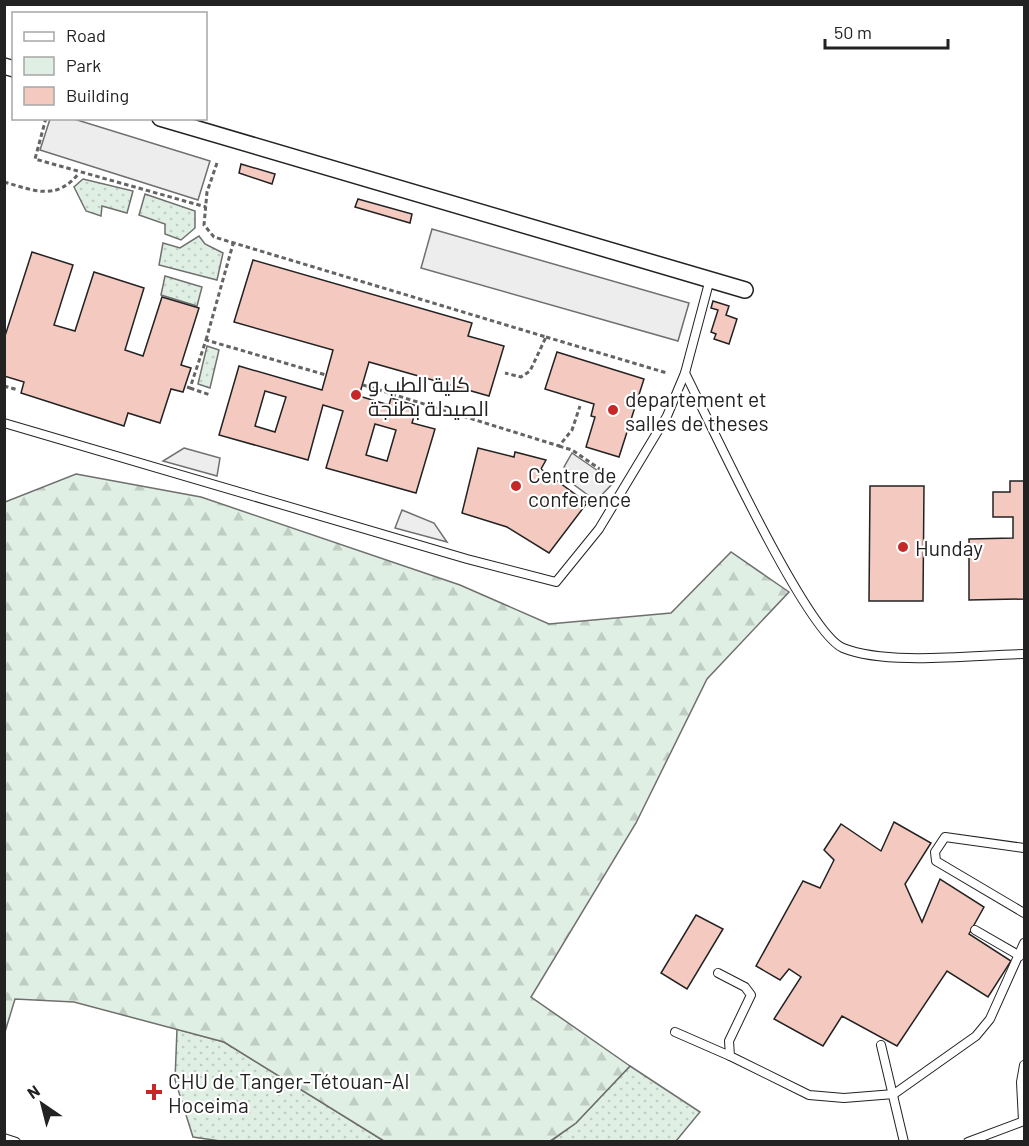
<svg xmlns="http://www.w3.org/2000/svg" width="1029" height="1146" viewBox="0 0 1029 1146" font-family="Barlow,Cairo,sans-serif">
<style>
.green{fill:url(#green-dots);stroke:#6f6f6f;stroke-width:1.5}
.forest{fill:url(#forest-firs);stroke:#6f6f6f;stroke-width:1.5}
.parking{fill:#ededed;stroke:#6f6f6f;stroke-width:1.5}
.building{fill:#f3c9c0;stroke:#222;stroke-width:1.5;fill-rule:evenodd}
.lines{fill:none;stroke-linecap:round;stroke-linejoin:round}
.lane-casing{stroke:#222;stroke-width:10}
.street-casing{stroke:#222;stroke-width:18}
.path{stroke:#646464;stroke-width:3;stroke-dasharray:4.5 3;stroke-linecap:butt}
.lane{stroke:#fff;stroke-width:8}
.street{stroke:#fff;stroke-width:15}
.poi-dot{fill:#c62828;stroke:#fff;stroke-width:2}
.labels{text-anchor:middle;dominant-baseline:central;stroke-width:4.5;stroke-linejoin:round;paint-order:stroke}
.poi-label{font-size:21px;fill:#222;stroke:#fff;text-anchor:start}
</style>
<defs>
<pattern id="green-dots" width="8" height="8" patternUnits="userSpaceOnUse" patternTransform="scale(1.5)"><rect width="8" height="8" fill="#e0efe3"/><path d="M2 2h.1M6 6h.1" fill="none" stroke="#c0cdc2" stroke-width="1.8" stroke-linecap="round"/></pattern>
<pattern id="forest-firs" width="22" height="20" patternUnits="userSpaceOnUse" patternTransform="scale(1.5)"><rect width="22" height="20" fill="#e0efe3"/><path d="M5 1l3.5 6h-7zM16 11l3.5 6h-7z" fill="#c0cdc2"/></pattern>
</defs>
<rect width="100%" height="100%" fill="#fff"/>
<g class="green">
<path d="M 83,179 L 133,191 L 127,213 L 102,206 L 101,216 L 86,211 L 74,187 Z"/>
<path d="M 145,194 L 195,211 L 195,228 L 181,240 L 165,234 L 165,224 L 139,215 Z"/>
<path d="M 199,236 L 205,244 L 223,253 L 217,280 L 159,265 L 163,243 L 180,248 Z"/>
<path d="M 165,276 L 202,287 L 197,306 L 161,295 Z"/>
<path d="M 207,346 L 219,350 L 210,388 L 198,384 Z"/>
<path d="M 177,1029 L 224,1042 L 384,1141 L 227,1142 L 193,1137 L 175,1080 Z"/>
<path d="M 630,1066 L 700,1112 L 676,1141 L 550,1142 L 576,1123 Z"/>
</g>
<path class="forest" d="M 76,474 L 201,497 L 460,585 L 549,624 L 671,613 L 731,552 L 789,592 L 707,679 L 636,823 L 531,997 L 630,1066 L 576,1123 L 550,1141 L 384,1141 L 224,1042 L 74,1002 L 15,999 L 5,1032 L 5,502 Z"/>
<g class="parking">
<path d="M 50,119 L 74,119 L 210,161 L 198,200 L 40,150 Z"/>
<path d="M 432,229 L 689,303 L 678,341 L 421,268 Z"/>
<path d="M 184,448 L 220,458 L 217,476 L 163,461 Z"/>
<path d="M 572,453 L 614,482 L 596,501 L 565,478 L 569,470 L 564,467 Z"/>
<path d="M 402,510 L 434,523 L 447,542 L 395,528 Z"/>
</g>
<g class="building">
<path d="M 241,164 L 275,174 L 272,184 L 239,173 Z"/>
<path d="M 358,199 L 412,214 L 410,223 L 355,207 Z"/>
<path d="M 32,252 L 73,265 L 54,325 L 75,331 L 94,272 L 144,288 L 125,350 L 143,356 L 162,297 L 199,308 L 181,365 L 191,368 L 183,392 L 171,389 L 160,423 L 128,413 L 124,426 L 21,393 L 24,382 L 4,376 L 4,339 Z"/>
<path d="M 253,260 L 472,323 L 468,336 L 504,346 L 489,396 L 369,362 L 359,396 L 389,405 L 391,398 L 417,406 L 412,423 L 435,429 L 416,493 L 326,468 L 343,411 L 323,405 L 308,460 L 219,435 L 239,366 L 322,390 L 333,350 L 234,322 ZM 265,391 L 286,397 L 275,432 L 255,426 ZM 375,424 L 396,430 L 387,461 L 366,455 Z"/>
<path d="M 713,301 L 729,306 L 726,315 L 737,319 L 729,344 L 714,339 L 716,334 L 711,332 L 718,310 L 711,308 Z"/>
<path d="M 557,352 L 644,379 L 619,457 L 586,447 L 595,417 L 591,416 L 594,404 L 545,389 Z"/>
<path d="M 478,448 L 514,457 L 515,452 L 546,460 L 541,469 L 587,503 L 549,553 L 507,527 L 462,513 Z"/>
<path d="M 1010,481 L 1024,481 L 1024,599 L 969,600 L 969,539 L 1013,538 L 1013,517 L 993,517 L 993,492 L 1010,492 Z"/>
<path d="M 870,486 L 924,486 L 923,601 L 869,601 Z"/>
<path d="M 894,822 L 931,843 L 905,884 L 922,922 L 940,879 L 984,907 L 969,934 L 1011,961 L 988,997 L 947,971 L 897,1046 L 842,1016 L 823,1046 L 774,1019 L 801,977 L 789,969 L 780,980 L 756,966 L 803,881 L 820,888 L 834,860 L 824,850 L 841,824 L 881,851 Z"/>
<path d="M 696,915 L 723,929 L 687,989 L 661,973 Z"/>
</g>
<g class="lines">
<g class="lane-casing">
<g id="lane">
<path d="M 685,373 C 708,418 806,633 843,648 C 888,666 974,655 1024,654"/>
<path d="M 4,423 L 467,559 L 556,582 L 599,529 L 667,416 L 685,373 L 710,279"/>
<path d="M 1024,848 L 945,837 L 935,852 L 936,861 L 1024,913"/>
<path d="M 975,930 L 1020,956"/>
<path d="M 718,973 L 745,987 L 751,995 L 729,1041 L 730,1056 L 809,1095 L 844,1098 L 894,1094 L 976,1036 L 990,1019 L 1024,943"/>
<path d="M 675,1032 L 730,1056"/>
<path d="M 881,1045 L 904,1142"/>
<path d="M 1023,1121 L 1021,1082 L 1024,1065"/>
<path d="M 4,1138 L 16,1142"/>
<path d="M 968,1142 L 1024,1121"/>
</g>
</g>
<g class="street-casing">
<g id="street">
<path d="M 4,66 L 14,69"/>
<path d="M 160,118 L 745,290"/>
</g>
</g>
<g class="path">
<path d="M 46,118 L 35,159 L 206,207"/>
<path d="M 217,163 L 207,192 L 204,225 L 214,237 L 546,337 L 530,371 L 521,377 L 505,373"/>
<path d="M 4,182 C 35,191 57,201 79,173"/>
<path d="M 546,337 L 667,373"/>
<path d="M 206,340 L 233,244"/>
<path d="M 363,385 L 559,446 L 572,430 L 580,406"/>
<path d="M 4,386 L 18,390"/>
<path d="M 187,387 L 190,388 L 206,340 L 326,375"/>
<path d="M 190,388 L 210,395"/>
<path d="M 559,446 L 572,450 L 616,480"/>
</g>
<use href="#lane" class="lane"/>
<use href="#street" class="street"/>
</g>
<g class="poi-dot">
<circle cx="356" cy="395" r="6"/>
<circle cx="613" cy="410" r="6"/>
<circle cx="516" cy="486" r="6"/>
<circle cx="903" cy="547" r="6"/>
<path d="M151 1083h6v6h6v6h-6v6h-6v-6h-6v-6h6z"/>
</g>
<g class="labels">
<g class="poi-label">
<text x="368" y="383">كلية الطب و<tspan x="368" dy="24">الصيدلة بطنجة</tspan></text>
<text x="625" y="398">departement et<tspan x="625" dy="24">salles de theses</tspan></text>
<text x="528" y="474">Centre de<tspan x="528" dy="24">conference</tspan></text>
<text x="915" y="547">Hunday</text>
<text x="168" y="1080">CHU de Tanger-Tétouan-Al<tspan x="168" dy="24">Hoceima</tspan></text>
</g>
</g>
<rect width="1029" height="1146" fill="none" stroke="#222222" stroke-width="12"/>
<rect x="12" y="12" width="195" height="108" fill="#ffffff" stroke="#a7a7a7" stroke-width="1.5"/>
<rect x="24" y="32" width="30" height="9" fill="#ffffff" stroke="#a7a7a7" stroke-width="1.5"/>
<text x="66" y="42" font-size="18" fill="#222222">Road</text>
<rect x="24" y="57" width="30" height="18" fill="#e0efe3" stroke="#a7a7a7" stroke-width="1.5"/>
<text x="66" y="72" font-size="18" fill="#222222">Park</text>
<rect x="24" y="87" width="30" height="18" fill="#f3c9c0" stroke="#a7a7a7" stroke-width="1.5"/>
<text x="66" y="102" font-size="18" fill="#222222">Building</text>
<g transform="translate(42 1104) rotate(325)" stroke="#ffffff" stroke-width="4.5" paint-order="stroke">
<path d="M0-4.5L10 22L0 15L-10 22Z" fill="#222222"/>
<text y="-9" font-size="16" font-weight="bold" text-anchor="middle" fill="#222222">N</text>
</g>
<path d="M825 39v9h123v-9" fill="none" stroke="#222222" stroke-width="3"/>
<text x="834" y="39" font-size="18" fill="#222222" stroke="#ffffff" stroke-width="4.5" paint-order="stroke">50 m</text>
</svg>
